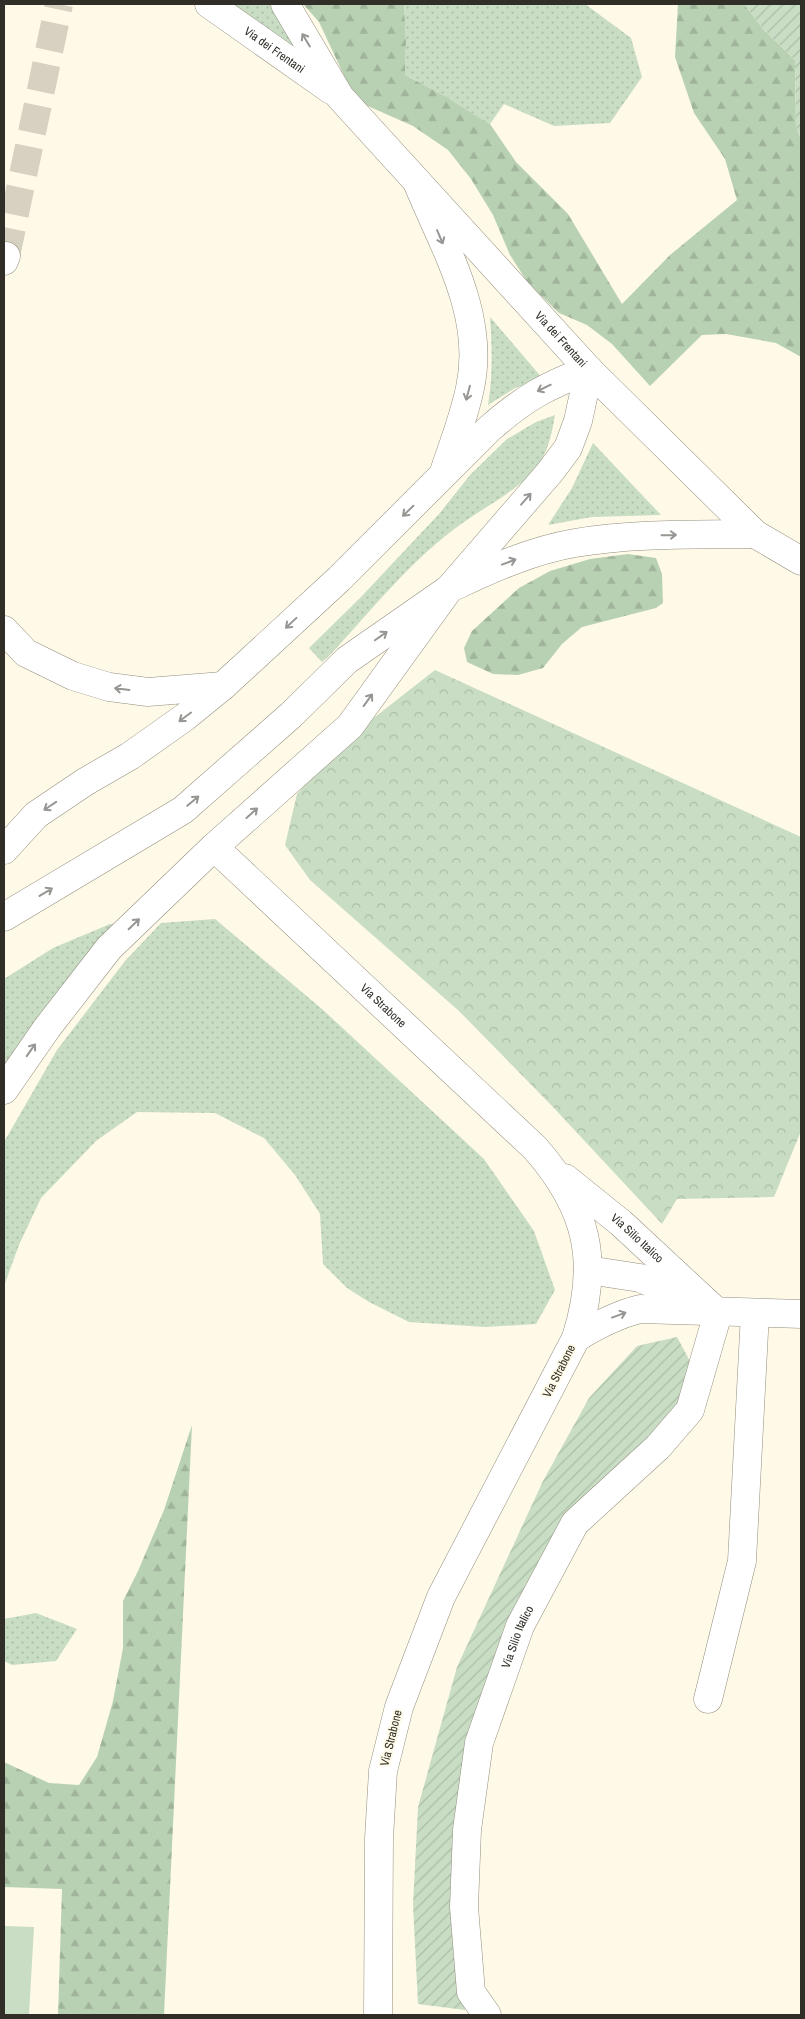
<svg xmlns="http://www.w3.org/2000/svg" width="805" height="2019" viewBox="0 0 805 2019" font-family="'Archivo Narrow',sans-serif">
<style>
.grass{fill:url(#grass-dots)}
.forest{fill:url(#forest-firs)}
.park{fill:url(#park-crowns)}
.garden{fill:url(#garden-furrows)}
.pitch{fill:#c8ddc3}
.lines{fill:none;stroke-linecap:round;stroke-linejoin:round}
.highway-tunnel{stroke:#d6d1c1;stroke-width:28;stroke-dasharray:28 14;stroke-linecap:butt}
.minor-casing{stroke:#928d7e;stroke-width:29}
.major-casing{stroke:#928d7e;stroke-width:29}
.highway-casing{stroke:#928d7e;stroke-width:29}
.minor{stroke:#fff;stroke-width:28}
.major{stroke:#fff;stroke-width:28}
.highway{stroke:#fff;stroke-width:28}
.oneway{stroke:#989693}
.labels{text-anchor:middle;dominant-baseline:central;stroke-width:4;stroke-linejoin:round;paint-order:stroke}
.street-label{font-size:12px;fill:#302e27;stroke:#fffae8}
</style>
<defs>
<pattern id="grass-dots" width="8" height="8" patternUnits="userSpaceOnUse" patternTransform="scale(1.25)"><rect width="8" height="8" fill="#c8ddc3"/><path d="M2 2h.1M6 6h.1" fill="none" stroke="#acbea8" stroke-width="1.8" stroke-linecap="round"/></pattern>
<pattern id="forest-firs" width="22" height="20" patternUnits="userSpaceOnUse" patternTransform="scale(1.25)"><rect width="22" height="20" fill="#b9d1b3"/><path d="M5 1l3.5 6h-7zM16 11l3.5 6h-7z" fill="#9fb49a"/></pattern>
<pattern id="park-crowns" width="20" height="18" patternUnits="userSpaceOnUse" patternTransform="scale(1.25)"><rect width="20" height="18" fill="#c8ddc3"/><path d="M2 6a3 3 0 1 1 6 0M12 15a3 3 0 1 1 6 0" fill="none" stroke="#acbea8"/></pattern>
<pattern id="garden-furrows" width="10" height="10" patternUnits="userSpaceOnUse" patternTransform="scale(1.25)"><rect width="10" height="10" fill="#c8ddc3"/><path d="M-1 1l2-2M0 10L10 0M9 11l2-2" fill="none" stroke="#acbea8"/></pattern>
</defs>
<rect width="100%" height="100%" fill="#fffae8"/>
<g class="grass">
<path d="M 231,4 L 272,4 L 311,63 Z"/>
<path d="M 404,4 L 585,4 L 631,38 L 642,77 L 610,123 L 554,126 L 504,104 L 490,124 L 445,96 L 405,75 L 406,41 Z"/>
<path d="M 490,317 L 543,379 L 515,388 L 488,405 C 493,375 492,347 490,317 Z"/>
<path d="M 555,415 C 552,433 548,453 536,468 C 517,492 478,510 453,530 C 407,565 370,612 330,655 L 322,662 L 309,648 L 361,597 L 439,514 L 470,475 L 507,439 L 536,422 Z"/>
<path d="M 593,443 L 661,515 L 592,517 L 548,525 L 572,488 Z"/>
<path d="M 215,919 L 322,1009 L 484,1159 L 534,1231 L 555,1290 L 536,1324 L 485,1327 L 409,1322 L 369,1302 L 347,1288 L 323,1264 L 320,1214 L 295,1175 L 264,1138 L 215,1113 L 137,1112 L 96,1141 L 41,1198 L 19,1245 L 4,1286 L 4,1142 L 57,1050 L 125,961 L 161,923 Z"/>
<path d="M 123,923 L 4,1073 L 4,979 L 53,948 L 110,924 Z"/>
<path d="M 36,1613 L 77,1629 L 56,1661 L 12,1665 L 4,1661 L 4,1619 Z"/>
</g>
<g class="forest">
<path d="M 303,4 L 404,4 L 406,41 L 405,75 L 445,96 L 490,124 L 516,162 L 568,214 L 622,304 L 670,255 L 737,200 L 725,159 L 694,113 L 675,57 L 678,4 L 744,4 L 764,30 L 795,60 L 796,127 L 801,139 L 801,357 L 776,343 L 726,334 L 702,335 L 650,386 L 612,344 L 587,325 L 559,313 L 528,283 L 510,255 L 493,215 L 471,179 L 448,150 L 413,126 L 361,103 L 347,82 L 319,22 Z"/>
<path d="M 628,554 L 656,558 L 662,574 L 663,603 L 656,608 L 582,627 L 562,644 L 543,668 L 518,675 L 493,674 L 467,662 L 464,648 L 472,631 L 519,588 L 550,571 L 590,559 Z"/>
<path d="M 192,1425 L 164,2015 L 58,2015 L 62,1889 L 4,1887 L 4,1762 L 49,1783 L 79,1785 L 97,1757 L 113,1701 L 123,1648 L 123,1601 L 138,1571 L 164,1510 Z"/>
</g>
<path class="park" d="M 435,670 L 801,837 L 801,1131 L 774,1197 L 677,1199 L 662,1224 L 553,1107 L 459,1011 L 310,880 L 285,845 L 297,794 L 343,742 Z"/>
<g class="garden">
<path d="M 744,4 L 801,4 L 801,139 L 796,127 L 795,60 L 764,30 Z"/>
<path d="M 677,1337 L 691,1363 L 682,1406 L 531,1596 L 455,1862 L 453,1953 L 465,2010 L 418,2004 L 413,1905 L 418,1807 L 457,1667 L 543,1481 L 589,1398 L 637,1346 Z"/>
</g>
<path class="pitch" d="M 4,1926 L 34,1927 L 29,2015 L 4,2015 Z"/>
<g class="lines">
<path class="highway-tunnel" d="M 6,256 L 59,4"/>
<g class="minor-casing">
<g id="minor">
<path d="M 417,182 C 444,248 486,315 470,388 C 464,417 453,445 444,472"/>
<path d="M 457,585 C 495,567 534,550 575,543 C 635,533 695,535 755,534"/>
<path id="s1" d="M 214,847 L 535,1148 C 588,1208 600,1262 576,1338 L 441,1597 L 399,1707 L 383,1771 L 379,1838 L 378,2015"/>
<path d="M 4,850 L 36,815 L 85,782 L 130,756 L 185,717 L 223,686 L 339,579 L 489,429 C 523,399 547,385 589,370"/>
<path d="M 4,1090 L 47,1028 L 109,948 L 214,847 L 350,726 L 449,589 L 550,472 L 568,448 L 578,421 L 589,370"/>
<path id="s2" d="M 565,1178 L 621,1223 L 718,1313"/>
<path d="M 588,1270 L 640,1278 L 694,1301"/>
<path d="M 576,1338 C 597,1325 616,1315 640,1309 L 801,1314"/>
<path d="M 708,1699 L 742,1561 L 755,1313"/>
<path id="s3" d="M 487,2015 L 471,1992 L 464,1907 L 467,1830 L 479,1743 L 520,1626 L 575,1523 L 658,1447 L 690,1410 L 718,1313"/>
</g>
</g>
<g class="major-casing">
<g id="major">
<path id="s4" d="M 209,4 L 331,90"/>
<path id="s5" d="M 285,4 L 340,97 L 589,370 L 755,534 L 801,561"/>
</g>
</g>
<g class="highway-casing">
<g id="highway">
<path d="M 4,261 L 6,256"/>
<path d="M 4,630 L 26,653 L 73,676 L 109,687 L 148,692 L 223,686"/>
<path d="M 4,917 L 183,810 L 291,715 L 347,660 L 449,589"/>
</g>
</g>
<use href="#minor" class="minor"/>
<use href="#major" class="major"/>
<use href="#highway" class="highway"/>
</g>
<defs><path id="oneway-shaft" d="M-6 0H5M1.5-3L5.5 0L1.5 3" fill="none" stroke-width="1.6" stroke-linecap="round" stroke-linejoin="round" transform="scale(1.25)"/></defs>
<g class="oneway">
<use href="#oneway-shaft" transform="translate(306 40) rotate(-121)"/>
<use href="#oneway-shaft" transform="translate(440 237) rotate(67)"/>
<use href="#oneway-shaft" transform="translate(544 388) rotate(154)"/>
<use href="#oneway-shaft" transform="translate(468 393) rotate(105)"/>
<use href="#oneway-shaft" transform="translate(526 499) rotate(-49)"/>
<use href="#oneway-shaft" transform="translate(408 511) rotate(136)"/>
<use href="#oneway-shaft" transform="translate(669 535) rotate(-1)"/>
<use href="#oneway-shaft" transform="translate(509 562) rotate(-21)"/>
<use href="#oneway-shaft" transform="translate(291 623) rotate(137)"/>
<use href="#oneway-shaft" transform="translate(381 636) rotate(-35)"/>
<use href="#oneway-shaft" transform="translate(122 689) rotate(-173)"/>
<use href="#oneway-shaft" transform="translate(368 700) rotate(-54)"/>
<use href="#oneway-shaft" transform="translate(185 717) rotate(143)"/>
<use href="#oneway-shaft" transform="translate(193 801) rotate(-40)"/>
<use href="#oneway-shaft" transform="translate(50 806) rotate(146)"/>
<use href="#oneway-shaft" transform="translate(252 813) rotate(-42)"/>
<use href="#oneway-shaft" transform="translate(46 892) rotate(-31)"/>
<use href="#oneway-shaft" transform="translate(134 924) rotate(-44)"/>
<use href="#oneway-shaft" transform="translate(31 1050) rotate(-55)"/>
<use href="#oneway-shaft" transform="translate(619 1315) rotate(-20)"/>
</g>
<g class="labels">
<g class="street-label">
<text stroke="none"><textPath href="#s4" startOffset="80">Via dei Frentani</textPath></text>
<text stroke="none"><textPath href="#s5" startOffset="436">Via dei Frentani</textPath></text>
<text stroke="none"><textPath href="#s1" startOffset="232">Via Strabone</textPath></text>
<text stroke="none"><textPath href="#s2" startOffset="94">Via Silio Italico</textPath></text>
<text transform="translate(559 1371) rotate(-63)">Via Strabone</text>
<text stroke="none"><textPath href="#s3" startOffset="391">Via Silio Italico</textPath></text>
<text transform="translate(391 1738) rotate(-76)">Via Strabone</text>
</g>
</g>
<rect width="805" height="2019" fill="none" stroke="#302e27" stroke-width="10"/>
</svg>
